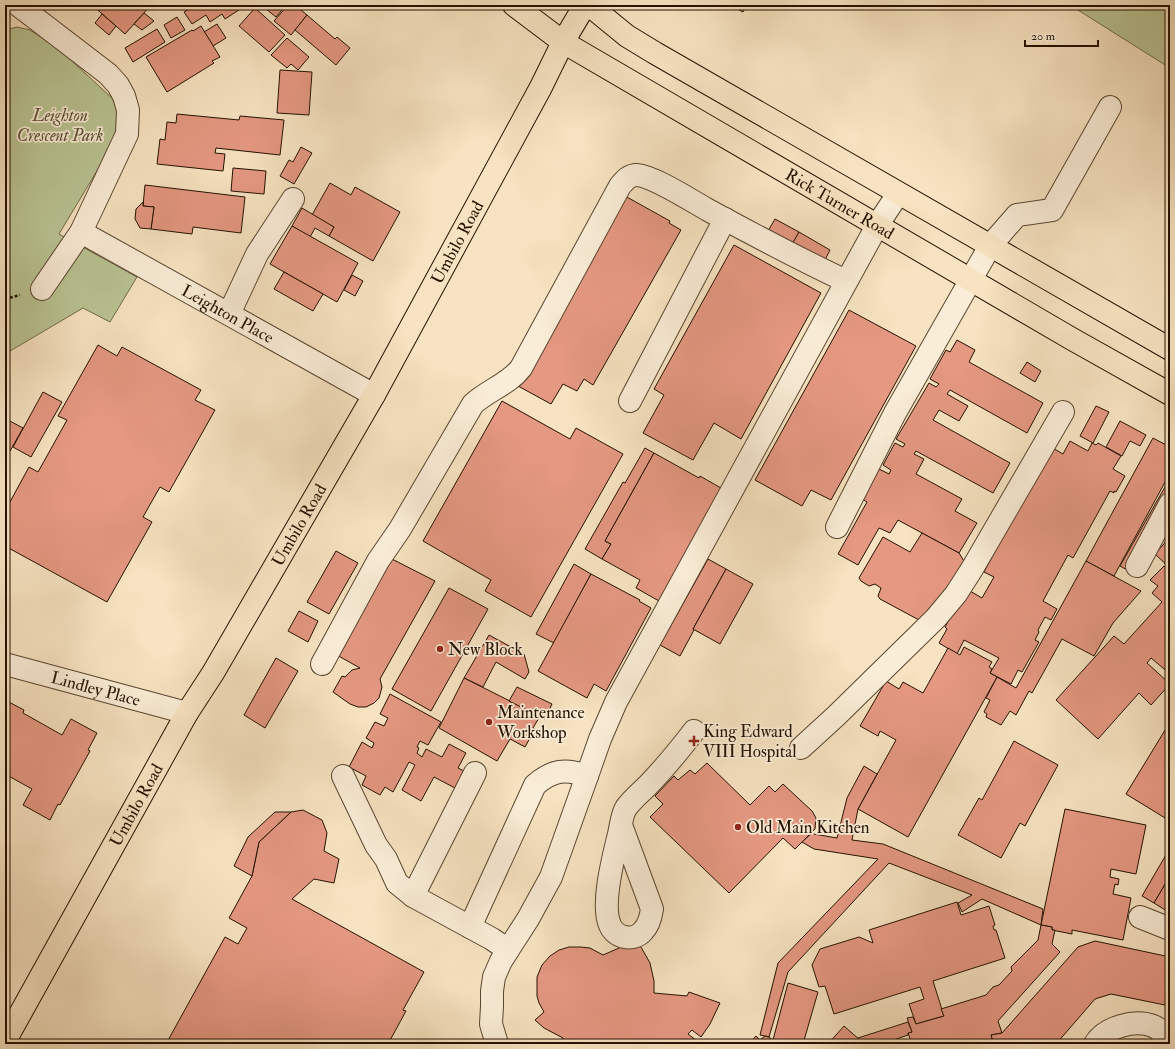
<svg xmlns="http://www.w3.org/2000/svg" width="1175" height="1049" viewBox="0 0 1175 1049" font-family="'IM FELL Double Pica',serif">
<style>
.green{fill:#bac494;stroke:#6f6a4a}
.building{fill:#e59882;stroke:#241100}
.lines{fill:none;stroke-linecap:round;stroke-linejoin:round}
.minor-casing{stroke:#594630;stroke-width:24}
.major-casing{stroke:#241100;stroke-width:24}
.path{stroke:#241100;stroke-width:2.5;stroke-dasharray:3 2;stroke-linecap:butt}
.minor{stroke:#faedd7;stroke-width:22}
.major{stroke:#f7e3c1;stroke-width:22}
.poi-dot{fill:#8f2418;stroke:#faedd7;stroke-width:1.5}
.labels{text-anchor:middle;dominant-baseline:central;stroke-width:3.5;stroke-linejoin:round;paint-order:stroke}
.park-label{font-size:17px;font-style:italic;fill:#585034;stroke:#faedd7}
.street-label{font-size:17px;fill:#241100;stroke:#faedd7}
.poi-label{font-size:17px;fill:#241100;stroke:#faedd7;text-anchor:start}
</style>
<rect width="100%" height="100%" fill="#f7e3c1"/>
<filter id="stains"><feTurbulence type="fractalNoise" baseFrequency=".005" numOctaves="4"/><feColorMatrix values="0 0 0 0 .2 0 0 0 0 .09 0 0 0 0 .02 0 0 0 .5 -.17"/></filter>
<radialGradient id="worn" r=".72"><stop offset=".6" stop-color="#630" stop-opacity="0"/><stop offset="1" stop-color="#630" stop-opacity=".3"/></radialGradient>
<g class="green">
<path d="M 1070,5 L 1170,5 L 1170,68 Z"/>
<path d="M 17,27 L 30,30 L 58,48 L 115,101 L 120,117 L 118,136 L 59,234 L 137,277 L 110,322 L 83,308 L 5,354 L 5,30 Z"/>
</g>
<g class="building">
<path d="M 92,5 L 151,5 L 125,34 Z"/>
<path d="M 196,5 L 244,5 L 245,6 L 225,19 L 222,14 L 210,22 L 206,15 L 192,24 L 184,12 Z"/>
<path d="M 261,5 L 286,5 L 276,17 Z"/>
<path d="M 288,5 L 295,5 L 307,15 L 291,35 L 274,21 Z"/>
<path d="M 335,5 L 346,5 L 341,10 Z"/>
<path d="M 730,5 L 747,5 L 743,12 Z"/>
<path d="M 255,8 L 285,35 L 269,52 L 239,26 Z"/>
<path d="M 144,13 L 154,21 L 142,30 L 134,24 Z"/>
<path d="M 102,14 L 116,26 L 109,35 L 95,23 Z"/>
<path d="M 307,15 L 335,39 L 337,37 L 350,48 L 336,65 L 295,30 Z"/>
<path d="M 177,17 L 185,30 L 171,38 L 164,25 Z"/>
<path d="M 217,24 L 226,38 L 213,46 L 204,32 Z"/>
<path d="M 201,26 L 220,57 L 212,61 L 214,63 L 167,92 L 146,57 L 192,30 L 193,31 Z"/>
<path d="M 157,29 L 165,42 L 133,62 L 125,48 Z"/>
<path d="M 287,38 L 309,57 L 298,70 L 291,64 L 287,68 L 271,55 Z"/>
<path d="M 280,70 L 312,72 L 309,115 L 277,113 Z"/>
<path d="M 177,114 L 239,120 L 240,116 L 284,120 L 280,155 L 216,148 L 215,153 L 225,154 L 223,171 L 157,164 L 160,139 L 165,140 L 167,122 L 176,123 Z"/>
<path d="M 301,147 L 312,153 L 294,184 L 280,176 L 289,160 L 293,162 Z"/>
<path d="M 233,168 L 266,171 L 264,194 L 231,191 Z"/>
<path d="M 330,183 L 351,195 L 355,187 L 400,212 L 373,261 L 329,236 L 334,227 L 312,215 Z"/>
<path d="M 145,185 L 245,197 L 241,233 L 193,227 L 192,234 L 151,229 L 154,207 L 143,206 Z"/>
<path d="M 625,196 L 670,221 L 669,223 L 681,230 L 593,385 L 584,379 L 577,391 L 563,384 L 551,404 L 518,386 Z"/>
<path d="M 143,202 L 143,206 L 154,207 L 151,229 L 140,228 L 135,219 L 136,209 Z"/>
<path d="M 302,208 L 334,227 L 329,236 L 315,228 L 310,237 L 292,226 Z"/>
<path d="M 775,219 L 799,232 L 792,245 L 768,231 Z"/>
<path d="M 292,226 L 358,263 L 337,302 L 270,264 Z"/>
<path d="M 799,232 L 830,250 L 823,264 L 791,246 Z"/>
<path d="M 734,245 L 821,293 L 741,439 L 714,423 L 693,460 L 643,433 L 664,395 L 654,389 Z"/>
<path d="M 284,272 L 323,294 L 313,311 L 274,289 Z"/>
<path d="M 352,275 L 363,281 L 355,296 L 344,290 Z"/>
<path d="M 849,310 L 916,346 L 831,500 L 811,490 L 802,506 L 755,480 Z"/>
<path d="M 957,340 L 975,350 L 969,362 L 1043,403 L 1027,433 L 950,390 L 947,394 L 968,406 L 959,421 L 939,410 L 933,420 L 1010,463 L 993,493 L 916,451 L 914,454 L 924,459 L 916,474 L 962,499 L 955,511 L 977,523 L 959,553 L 898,520 L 890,533 L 879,528 L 858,565 L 838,554 L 867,502 L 862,499 L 879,469 L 889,474 L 891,470 L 883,465 L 895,443 L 903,447 L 905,444 L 896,439 L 929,383 L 936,387 L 939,384 L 930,379 L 946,350 L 950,352 Z"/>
<path d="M 98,345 L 117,356 L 122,347 L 201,390 L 195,400 L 215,410 L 169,492 L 160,487 L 143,517 L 152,522 L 107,602 L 5,546 L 5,511 L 29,467 L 38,472 L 67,420 L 58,416 Z"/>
<path d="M 1027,362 L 1041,371 L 1035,382 L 1020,373 Z"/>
<path d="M 43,392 L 62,402 L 31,457 L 13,447 Z"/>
<path d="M 502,401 L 570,439 L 576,428 L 623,454 L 531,617 L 485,591 L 491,580 L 423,541 Z"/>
<path d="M 1096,406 L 1109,412 L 1093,443 L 1080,436 Z"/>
<path d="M 6,419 L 23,428 L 5,460 L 5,420 Z"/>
<path d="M 1120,421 L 1146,435 L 1140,446 L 1130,441 L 1122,456 L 1106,447 Z"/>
<path d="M 1153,438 L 1170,447 L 1170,473 L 1114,576 L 1086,561 Z"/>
<path d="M 1070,441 L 1088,451 L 1092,443 L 1096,445 L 1098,443 L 1121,456 L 1113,469 L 1125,476 L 1116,492 L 1114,491 L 1114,493 L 1110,491 L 1073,558 L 1068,555 L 1043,601 L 1057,609 L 1051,620 L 1045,617 L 1038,630 L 1039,632 L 1035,640 L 1039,642 L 1022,672 L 1018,670 L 1011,684 L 990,673 L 999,658 L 964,640 L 957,654 L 939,643 L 947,629 L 945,627 L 961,598 L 970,591 L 982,598 L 994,577 L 984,572 L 1051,447 L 1063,454 Z"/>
<path d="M 645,448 L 654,453 L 605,541 L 611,544 L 602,559 L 585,549 L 623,482 L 625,483 Z"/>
<path d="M 654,453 L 699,478 L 700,476 L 721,488 L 659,601 L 636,588 L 640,580 L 602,559 L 611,544 L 605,541 Z"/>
<path d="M 1165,487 L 1170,490 L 1170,520 L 1138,576 L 1120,566 Z"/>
<path d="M 922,533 L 959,553 L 964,561 L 939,604 L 934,603 L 925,619 L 919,620 L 880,599 L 878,596 L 881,588 L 875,584 L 869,586 L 861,581 L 859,578 L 883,537 L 910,552 Z"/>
<path d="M 1170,537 L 1170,568 L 1155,554 Z"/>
<path d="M 336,551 L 358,563 L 329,614 L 307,602 Z"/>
<path d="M 390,558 L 435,581 L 380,679 L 382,687 L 379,698 L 374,703 L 366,707 L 358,707 L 350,704 L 333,692 L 342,676 L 345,677 L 352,670 L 360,668 L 335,654 Z"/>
<path d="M 708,559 L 726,569 L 693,629 L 694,630 L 680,656 L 660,645 Z"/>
<path d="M 1086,561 L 1141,591 L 1113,623 L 1094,656 L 1062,639 L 1032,693 L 1029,691 L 1016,715 L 1010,711 L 1001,725 L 986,717 L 987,714 L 984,712 L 990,700 L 986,698 L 997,677 L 1016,688 Z"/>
<path d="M 574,564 L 591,574 L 554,643 L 536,634 Z"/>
<path d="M 1164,566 L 1170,571 L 1170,674 L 1151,658 L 1147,663 L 1170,684 L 1151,705 L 1139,693 L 1098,739 L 1056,700 L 1114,636 L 1124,644 L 1162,602 L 1152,593 L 1158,586 L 1150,580 Z"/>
<path d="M 726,569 L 753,584 L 720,644 L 693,629 Z"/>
<path d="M 591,574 L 640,600 L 639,601 L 651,608 L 606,691 L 594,684 L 587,698 L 538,671 Z"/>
<path d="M 449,588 L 488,609 L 431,711 L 392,689 Z"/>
<path d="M 299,611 L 318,621 L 308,642 L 288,631 Z"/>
<path d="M 489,635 L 524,654 L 529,672 L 525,679 L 496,662 L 483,687 L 464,678 Z"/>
<path d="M 964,647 L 992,662 L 989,667 L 992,669 L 990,673 L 997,677 L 908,837 L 858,809 L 896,740 L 880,731 L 878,736 L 860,726 L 886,681 L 899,689 L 903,682 L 923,693 L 948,648 L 960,655 Z"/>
<path d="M 276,658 L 298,671 L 265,728 L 244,715 Z"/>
<path d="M 464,678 L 540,716 L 533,728 L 535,729 L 525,747 L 510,739 L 497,761 L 439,728 Z"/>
<path d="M 517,687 L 552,704 L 545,719 L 509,701 Z"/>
<path d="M 390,694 L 441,722 L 428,745 L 420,741 L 417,747 L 419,748 L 417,753 L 422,757 L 426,749 L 442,757 L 449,744 L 466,753 L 458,768 L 464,771 L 455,788 L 434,777 L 421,801 L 402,790 L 415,765 L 409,762 L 393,792 L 385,787 L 380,795 L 362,785 L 366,776 L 349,767 L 362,742 L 372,748 L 374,743 L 366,738 L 375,722 L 384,726 L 388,718 L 380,714 Z"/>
<path d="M 5,700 L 24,710 L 23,713 L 62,735 L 71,719 L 97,733 L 88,750 L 90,751 L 60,805 L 58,804 L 50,820 L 23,805 L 32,789 L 5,774 Z"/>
<path d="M 1170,722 L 1170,821 L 1126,794 Z"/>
<path d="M 1014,741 L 1058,765 L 1025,826 L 1020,823 L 1001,858 L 958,835 L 979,798 L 982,800 Z"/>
<path d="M 707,763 L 750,805 L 769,786 L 775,792 L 783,784 L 812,811 L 816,818 L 815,829 L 795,849 L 783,838 L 729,893 L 650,817 L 663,804 L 655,796 L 674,776 L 678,780 L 690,770 L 695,774 Z"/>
<path d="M 864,766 L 877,774 L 858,809 L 852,840 L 883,844 L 1043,909 L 1041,925 L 982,899 L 962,912 L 958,903 L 972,895 L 889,863 L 788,972 L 769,1037 L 760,1035 L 778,963 L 878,859 L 814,849 L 802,842 L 812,833 L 814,834 L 837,838 L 847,798 Z"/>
<path d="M 1065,809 L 1146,825 L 1136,874 L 1111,869 L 1110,877 L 1119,879 L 1118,885 L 1115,884 L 1113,894 L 1131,898 L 1123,940 L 1072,930 L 1072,934 L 1052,930 L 1052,927 L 1041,925 Z"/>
<path d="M 303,810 L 322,820 L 327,833 L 324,851 L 339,859 L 334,883 L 314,879 L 292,899 L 424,972 L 403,1010 L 406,1011 L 388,1044 L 166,1044 L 225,937 L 238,944 L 247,928 L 229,918 L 252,876 L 259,842 L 291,812 Z"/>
<path d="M 275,812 L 291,812 L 259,842 L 252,876 L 234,866 L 248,837 Z"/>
<path d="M 1170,848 L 1170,876 L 1154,903 L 1142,896 Z"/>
<path d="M 1170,876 L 1170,913 L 1154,903 Z"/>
<path d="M 957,902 L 961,915 L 989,906 L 995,925 L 993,926 L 994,930 L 996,930 L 1005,958 L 933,981 L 944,1016 L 916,1024 L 909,1004 L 924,999 L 920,987 L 834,1014 L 825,986 L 819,987 L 812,965 L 820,949 L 859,937 L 873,943 L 869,930 Z"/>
<path d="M 1041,925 L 1052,927 L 1052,930 L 1055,930 L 1052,944 L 1060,952 L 998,1021 L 1002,1033 L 991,1035 L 994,1044 L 910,1044 L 912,1044 L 908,1033 L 912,1032 L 907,1018 L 913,1017 L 916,1024 L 944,1016 L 941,1009 L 986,995 L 993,987 L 999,985 L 1012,971 L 1011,967 L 1038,940 Z"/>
<path d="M 635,941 L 641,947 L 650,963 L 654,981 L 654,993 L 687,996 L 689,992 L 720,1003 L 710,1024 L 701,1037 L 692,1030 L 688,1034 L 697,1041 L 694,1044 L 563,1044 L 563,1038 L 544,1028 L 535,1020 L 544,1012 L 539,1003 L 537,996 L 537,977 L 542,965 L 550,956 L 559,950 L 569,947 L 580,947 L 590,948 L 603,955 Z"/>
<path d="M 1095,941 L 1170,957 L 1170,1006 L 1111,994 L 1095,999 L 1056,1044 L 994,1044 L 991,1035 L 1002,1033 L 1078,947 Z"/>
<path d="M 788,983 L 818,992 L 803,1044 L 787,1044 L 773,1040 Z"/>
<path d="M 908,1022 L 912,1032 L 908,1033 L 908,1035 L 882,1044 L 857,1044 L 860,1040 L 858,1038 Z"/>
<path d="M 844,1026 L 860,1040 L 857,1044 L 828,1044 Z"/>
<path d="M 756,1036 L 764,1044 L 749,1044 Z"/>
<path d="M 765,1036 L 769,1037 L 777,1044 L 764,1044 L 760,1040 Z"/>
</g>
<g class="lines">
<g class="minor-casing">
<g id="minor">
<path d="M 18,5 L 108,74 L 118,85 L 124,96 L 128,110 L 127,134 L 81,232 L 42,289"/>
<path id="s1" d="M 81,232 L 374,395"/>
<path d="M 229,314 L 257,254 L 293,199"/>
<path d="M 630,401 L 725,219"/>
<path d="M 837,527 L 895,413 L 990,246 L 1017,215 L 1052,210 L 1110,107"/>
<path d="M 1137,566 L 1170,504"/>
<path id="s2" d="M 5,664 L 187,713"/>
<path d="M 322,664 L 378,561 L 400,529 L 473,404 C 488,390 509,384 521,368 L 620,186 C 625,180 629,175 637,175 C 653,176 692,201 708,210 C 754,235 799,259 846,281"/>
<path d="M 801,748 L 836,716 L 936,618 L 956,594 L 972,569 L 1063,412"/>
<path d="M 343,776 L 376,845 L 386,859 L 397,883 L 413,896 L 492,939 L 508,950 L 528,919 L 551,877 L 587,776"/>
<path d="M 621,825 L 652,909 C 651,916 648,926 643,931 C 634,942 615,938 610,925 C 601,905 613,859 618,838 C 621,828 621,816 626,808 C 633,798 644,790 652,781 C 667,765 681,748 694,731"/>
<path d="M 413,896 L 475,773"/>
<path d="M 1140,917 L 1170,929"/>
<path d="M 470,927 L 535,785 C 552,770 566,768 587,776 L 600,739 L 616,702 L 878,224 L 898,194"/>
<path d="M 497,1044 L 491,1024 L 492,1006 L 492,991 L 494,977 L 501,961 L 508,950"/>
<path d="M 1095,1044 C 1105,1027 1135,1019 1153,1026 C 1161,1029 1166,1037 1169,1044"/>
</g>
</g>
<g class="major-casing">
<g id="major">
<path id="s3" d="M 514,5 L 563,42 L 1072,339 L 1170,394"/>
<path d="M 589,5 L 627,36 L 655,53 L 1170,349"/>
<path id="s4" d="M 5,1041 L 187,713 L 213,673 L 374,395 L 541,87 L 563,42 L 585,5"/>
</g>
</g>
<path class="path" d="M 5,299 L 20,295"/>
<use href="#minor" class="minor"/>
<use href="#major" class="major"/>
</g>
<g class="poi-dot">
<circle cx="440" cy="649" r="4"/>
<circle cx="489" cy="722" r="4"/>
<path d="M692 735h4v4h4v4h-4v4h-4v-4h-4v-4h4z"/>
<circle cx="738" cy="827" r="4"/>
</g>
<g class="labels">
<g class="park-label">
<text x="60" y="115">Leighton<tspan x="60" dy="20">Crescent Park</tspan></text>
</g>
<g class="street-label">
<text stroke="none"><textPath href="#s3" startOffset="382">Rick Turner Road</textPath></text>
<text stroke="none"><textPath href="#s4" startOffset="918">Umbilo Road</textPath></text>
<text stroke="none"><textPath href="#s1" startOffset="168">Leighton Place</textPath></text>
<text stroke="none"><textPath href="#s4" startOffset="594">Umbilo Road</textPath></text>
<text stroke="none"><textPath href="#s2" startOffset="94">Lindley Place</textPath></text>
<text stroke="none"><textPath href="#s4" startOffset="270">Umbilo Road</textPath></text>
</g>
<g class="poi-label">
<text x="448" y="649">New Block</text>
<text x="497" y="712">Maintenance<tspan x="497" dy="20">Workshop</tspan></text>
<text x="703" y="731">King Edward<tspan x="703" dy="20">VIII Hospital</tspan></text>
<text x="746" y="827">Old Main Kitchen</text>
</g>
</g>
<rect width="1175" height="1049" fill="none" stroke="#f7e3c1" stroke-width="20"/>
<rect x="6" y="6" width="1163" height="1037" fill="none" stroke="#241100" stroke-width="2"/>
<rect x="10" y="10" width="1155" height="1029" fill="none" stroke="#241100"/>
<path d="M1025 40v6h73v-6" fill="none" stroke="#241100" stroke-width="2"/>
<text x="1031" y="40" font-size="12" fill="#241100" stroke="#faedd7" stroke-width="3" paint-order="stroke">20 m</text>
<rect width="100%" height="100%" filter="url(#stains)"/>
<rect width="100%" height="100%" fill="url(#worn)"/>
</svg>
